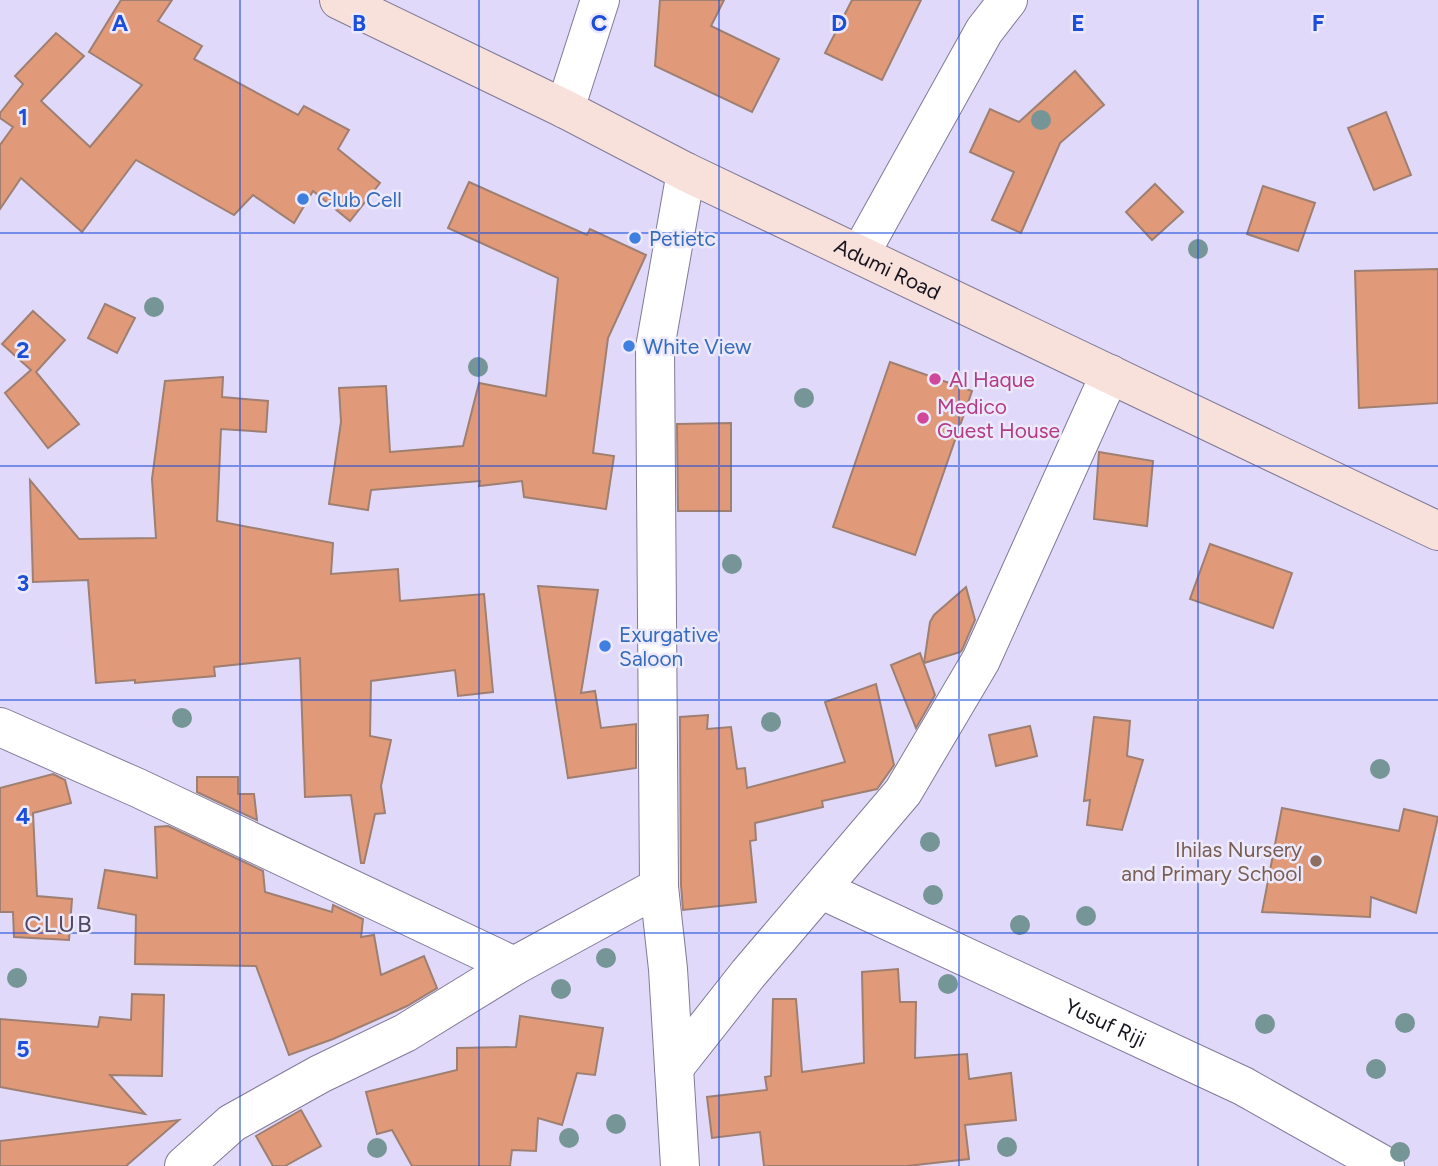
<svg xmlns="http://www.w3.org/2000/svg" width="1438" height="1166" viewBox="0 0 1438 1166" font-family="Figtree,sans-serif">
<style>
.building{fill:#e19a79;stroke:#9e7f71;stroke-width:2}
.lines{fill:none;stroke-linecap:round;stroke-linejoin:round}
.minor-casing{stroke:#817a97;stroke-width:40}
.secondary-casing{stroke:#817a97;stroke-width:40}
.minor{stroke:#fff;stroke-width:38}
.secondary{stroke:#f9e1db;stroke-width:38}
.tree{fill:#769596}
.grid{fill:none;stroke:#1d4ed8;stroke-width:2;stroke-opacity:0.55}
.shop-dot{fill:#3f7fe0;stroke:#ede9fc;stroke-width:2.5}
.hotel-dot{fill:#d1479c;stroke:#ede9fc;stroke-width:2.5}
.education-dot{fill:#8d6e63;stroke:#ede9fc;stroke-width:2.5}
.labels{text-anchor:middle;dominant-baseline:central;stroke-width:5;stroke-linejoin:round;paint-order:stroke}
.shop-label{font-size:21px;fill:#366cbe;stroke:#ede9fc;text-anchor:start}
.street-label{font-size:21px;fill:#181520;stroke:#ede9fc}
.hotel-label{font-size:21px;fill:#b23c85;stroke:#ede9fc;text-anchor:start}
.education-label{font-size:21px;fill:#785e54;stroke:#ede9fc;text-anchor:end}
.quarter-label{font-size:24px;letter-spacing:2px;fill:#514a64;stroke:#ede9fc}
.grid-label{font-size:23px;text-anchor:middle;font-weight:bold;fill:#1d4ed8;stroke:#ede9fc;stroke-width:5;stroke-linejoin:round;paint-order:stroke}
</style>
<rect width="100%" height="100%" fill="#e1d9fa"/>
<g class="building">
<path d="M 121,0 L 172,0 L 158,21 L 202,46 L 194,59 L 298,115 L 304,106 L 349,130 L 338,149 L 380,183 L 350,221 L 313,191 L 294,223 L 253,195 L 234,215 L 136,160 L 82,232 L 21,178 L 0,209 L 0,145 L 13,127 L 0,118 L 0,113 L 23,84 L 15,76 L 56,33 L 84,56 L 41,101 L 90,147 L 142,85 L 89,52 Z"/>
<path d="M 660,0 L 724,0 L 711,26 L 779,59 L 752,112 L 655,66 Z"/>
<path d="M 852,0 L 921,0 L 882,80 L 825,53 Z"/>
<path d="M 1075,71 L 1104,105 L 1060,143 L 1021,233 L 992,220 L 1014,172 L 970,152 L 990,109 L 1019,122 Z"/>
<path d="M 1386,112 L 1411,175 L 1374,190 L 1348,128 Z"/>
<path d="M 469,182 L 587,235 L 590,229 L 646,255 L 608,338 L 593,453 L 614,456 L 606,509 L 524,497 L 522,481 L 479,486 L 480,481 L 371,490 L 368,510 L 329,504 L 341,422 L 339,388 L 386,386 L 390,452 L 463,446 L 479,383 L 546,396 L 558,278 L 448,228 Z"/>
<path d="M 1155,184 L 1183,212 L 1152,240 L 1126,212 Z"/>
<path d="M 1263,186 L 1315,203 L 1298,251 L 1247,234 Z"/>
<path d="M 1438,269 L 1438,403 L 1359,408 L 1355,271 Z"/>
<path d="M 105,304 L 135,318 L 117,353 L 88,338 Z"/>
<path d="M 33,311 L 65,340 L 36,372 L 79,424 L 48,448 L 5,393 L 31,370 L 2,344 Z"/>
<path d="M 890,362 L 972,391 L 915,555 L 833,527 Z"/>
<path d="M 223,377 L 222,397 L 268,401 L 266,432 L 221,429 L 217,521 L 333,543 L 331,574 L 398,569 L 400,601 L 484,594 L 493,692 L 458,696 L 455,670 L 371,681 L 370,736 L 391,740 L 381,786 L 385,813 L 375,814 L 364,863 L 361,863 L 351,795 L 305,797 L 300,658 L 214,667 L 215,676 L 135,683 L 135,680 L 96,683 L 88,580 L 33,582 L 30,480 L 79,539 L 156,538 L 152,479 L 165,381 Z"/>
<path d="M 731,423 L 731,511 L 678,511 L 677,424 Z"/>
<path d="M 1099,452 L 1153,461 L 1147,526 L 1094,519 Z"/>
<path d="M 1210,544 L 1292,573 L 1273,628 L 1190,599 Z"/>
<path d="M 538,586 L 598,590 L 581,693 L 595,691 L 601,728 L 636,724 L 636,768 L 568,778 Z"/>
<path d="M 966,587 L 975,620 L 962,650 L 960,652 L 924,663 L 930,622 L 934,615 Z"/>
<path d="M 920,653 L 935,695 L 916,728 L 891,665 Z"/>
<path d="M 876,684 L 894,765 L 877,789 L 822,801 L 823,807 L 755,823 L 756,840 L 750,841 L 756,902 L 683,910 L 681,885 L 680,717 L 708,715 L 707,729 L 731,727 L 737,769 L 745,768 L 747,788 L 845,762 L 825,702 Z"/>
<path d="M 1094,717 L 1130,721 L 1127,756 L 1143,760 L 1122,830 L 1087,825 L 1090,800 L 1084,801 Z"/>
<path d="M 1030,726 L 1037,756 L 996,766 L 989,735 Z"/>
<path d="M 53,774 L 65,780 L 71,803 L 33,813 L 37,896 L 72,899 L 69,940 L 14,937 L 13,912 L 0,912 L 0,788 Z"/>
<path d="M 197,777 L 238,777 L 238,794 L 254,794 L 257,820 L 197,792 Z"/>
<path d="M 1282,808 L 1399,831 L 1404,809 L 1438,817 L 1416,913 L 1371,897 L 1370,917 L 1262,912 Z"/>
<path d="M 168,826 L 263,871 L 265,892 L 332,912 L 333,905 L 363,919 L 361,937 L 374,935 L 381,975 L 424,956 L 437,988 L 407,1006 L 333,1039 L 289,1055 L 256,966 L 135,964 L 136,915 L 98,908 L 105,870 L 157,878 L 155,827 Z"/>
<path d="M 898,969 L 900,1002 L 916,1002 L 915,1058 L 967,1054 L 969,1079 L 1011,1073 L 1016,1120 L 965,1125 L 969,1159 L 907,1166 L 764,1166 L 760,1132 L 712,1138 L 707,1097 L 767,1090 L 765,1077 L 771,1076 L 773,999 L 796,999 L 802,1072 L 864,1063 L 862,972 Z"/>
<path d="M 132,994 L 164,995 L 162,1076 L 110,1075 L 145,1114 L 0,1087 L 0,1019 L 98,1027 L 100,1017 L 131,1020 Z"/>
<path d="M 520,1016 L 603,1028 L 595,1075 L 577,1073 L 562,1125 L 538,1118 L 536,1151 L 512,1150 L 510,1166 L 412,1166 L 392,1130 L 377,1134 L 366,1092 L 457,1070 L 457,1048 L 516,1047 Z"/>
<path d="M 301,1110 L 321,1146 L 285,1166 L 273,1166 L 256,1136 Z"/>
<path d="M 179,1120 L 126,1166 L 0,1166 L 0,1141 Z"/>
</g>
<g class="lines">
<g class="minor-casing">
<g id="minor">
<path d="M 565,109 L 600,0"/>
<path d="M 860,254 L 984,31 L 1008,0"/>
<path d="M 0,727 L 138,788 L 514,966"/>
<path id="s1" d="M 822,890 L 1243,1086 L 1385,1166"/>
<path d="M 674,1068 L 748,974 L 903,792 L 981,660 L 1110,374"/>
<path d="M 184,1166 L 232,1123 L 320,1074 L 405,1033 L 514,966 L 659,887"/>
<path d="M 680,1166 L 668,969 L 659,887 L 655,348 L 686,172"/>
</g>
</g>
<g class="secondary-casing">
<g id="secondary">
<path id="s2" d="M 339,0 L 565,109 L 686,172 L 1438,531"/>
</g>
</g>
<use href="#minor" class="minor"/>
<use href="#secondary" class="secondary"/>
</g>
<g class="tree">
<circle cx="1041" cy="120" r="10"/>
<circle cx="1198" cy="249" r="10"/>
<circle cx="154" cy="307" r="10"/>
<circle cx="478" cy="367" r="10"/>
<circle cx="804" cy="398" r="10"/>
<circle cx="732" cy="564" r="10"/>
<circle cx="182" cy="718" r="10"/>
<circle cx="771" cy="722" r="10"/>
<circle cx="1380" cy="769" r="10"/>
<circle cx="930" cy="842" r="10"/>
<circle cx="933" cy="895" r="10"/>
<circle cx="1086" cy="916" r="10"/>
<circle cx="1020" cy="925" r="10"/>
<circle cx="606" cy="958" r="10"/>
<circle cx="17" cy="978" r="10"/>
<circle cx="948" cy="984" r="10"/>
<circle cx="561" cy="989" r="10"/>
<circle cx="1405" cy="1023" r="10"/>
<circle cx="1265" cy="1024" r="10"/>
<circle cx="1376" cy="1069" r="10"/>
<circle cx="616" cy="1124" r="10"/>
<circle cx="569" cy="1138" r="10"/>
<circle cx="1007" cy="1147" r="10"/>
<circle cx="377" cy="1148" r="10"/>
<circle cx="1400" cy="1152" r="10"/>
</g>
<path class="grid" d="M 240,0 L 240,1166M 479,0 L 479,1166M 719,0 L 719,1166M 959,0 L 959,1166M 1198,0 L 1198,1166M 0,233 L 1438,233M 0,466 L 1438,466M 0,700 L 1438,700M 0,933 L 1438,933"/>
<g class="shop-dot">
<circle cx="303" cy="199" r="7"/>
<circle cx="635" cy="238" r="7"/>
<circle cx="629" cy="346" r="7"/>
<circle cx="605" cy="646" r="7"/>
</g>
<g class="hotel-dot">
<circle cx="935" cy="379" r="7"/>
<circle cx="923" cy="418" r="7"/>
</g>
<circle class="education-dot" cx="1316" cy="861" r="7"/>
<g class="labels">
<g class="shop-label">
<text x="317" y="199">Club Cell</text>
<text x="649" y="238">Petietc</text>
<text x="643" y="346">White View</text>
<text x="619" y="634">Exurgative<tspan x="619" dy="24">Saloon</tspan></text>
</g>
<g class="street-label">
<text stroke="none"><textPath href="#s2" startOffset="611">Adumi Road</textPath></text>
<text stroke="none"><textPath href="#s1" startOffset="313">Yusuf Riji</textPath></text>
</g>
<g class="hotel-label">
<text x="949" y="379">Al Haque</text>
<text x="937" y="406">Medico<tspan x="937" dy="24">Guest House</tspan></text>
</g>
<g class="education-label">
<text x="1302" y="849">Ihilas Nursery<tspan x="1302" dy="24">and Primary School</tspan></text>
</g>
<g class="quarter-label">
<text x="59" y="923">CLUB</text>
</g>
</g>
<g class="grid-label">
<text x="120" y="31">A</text>
<text x="359" y="31">B</text>
<text x="599" y="31">C</text>
<text x="839" y="31">D</text>
<text x="1078" y="31">E</text>
<text x="1318" y="31">F</text>
<text x="23" y="125">1</text>
<text x="23" y="358">2</text>
<text x="23" y="591">3</text>
<text x="23" y="824">4</text>
<text x="23" y="1057">5</text>
</g>
</svg>
